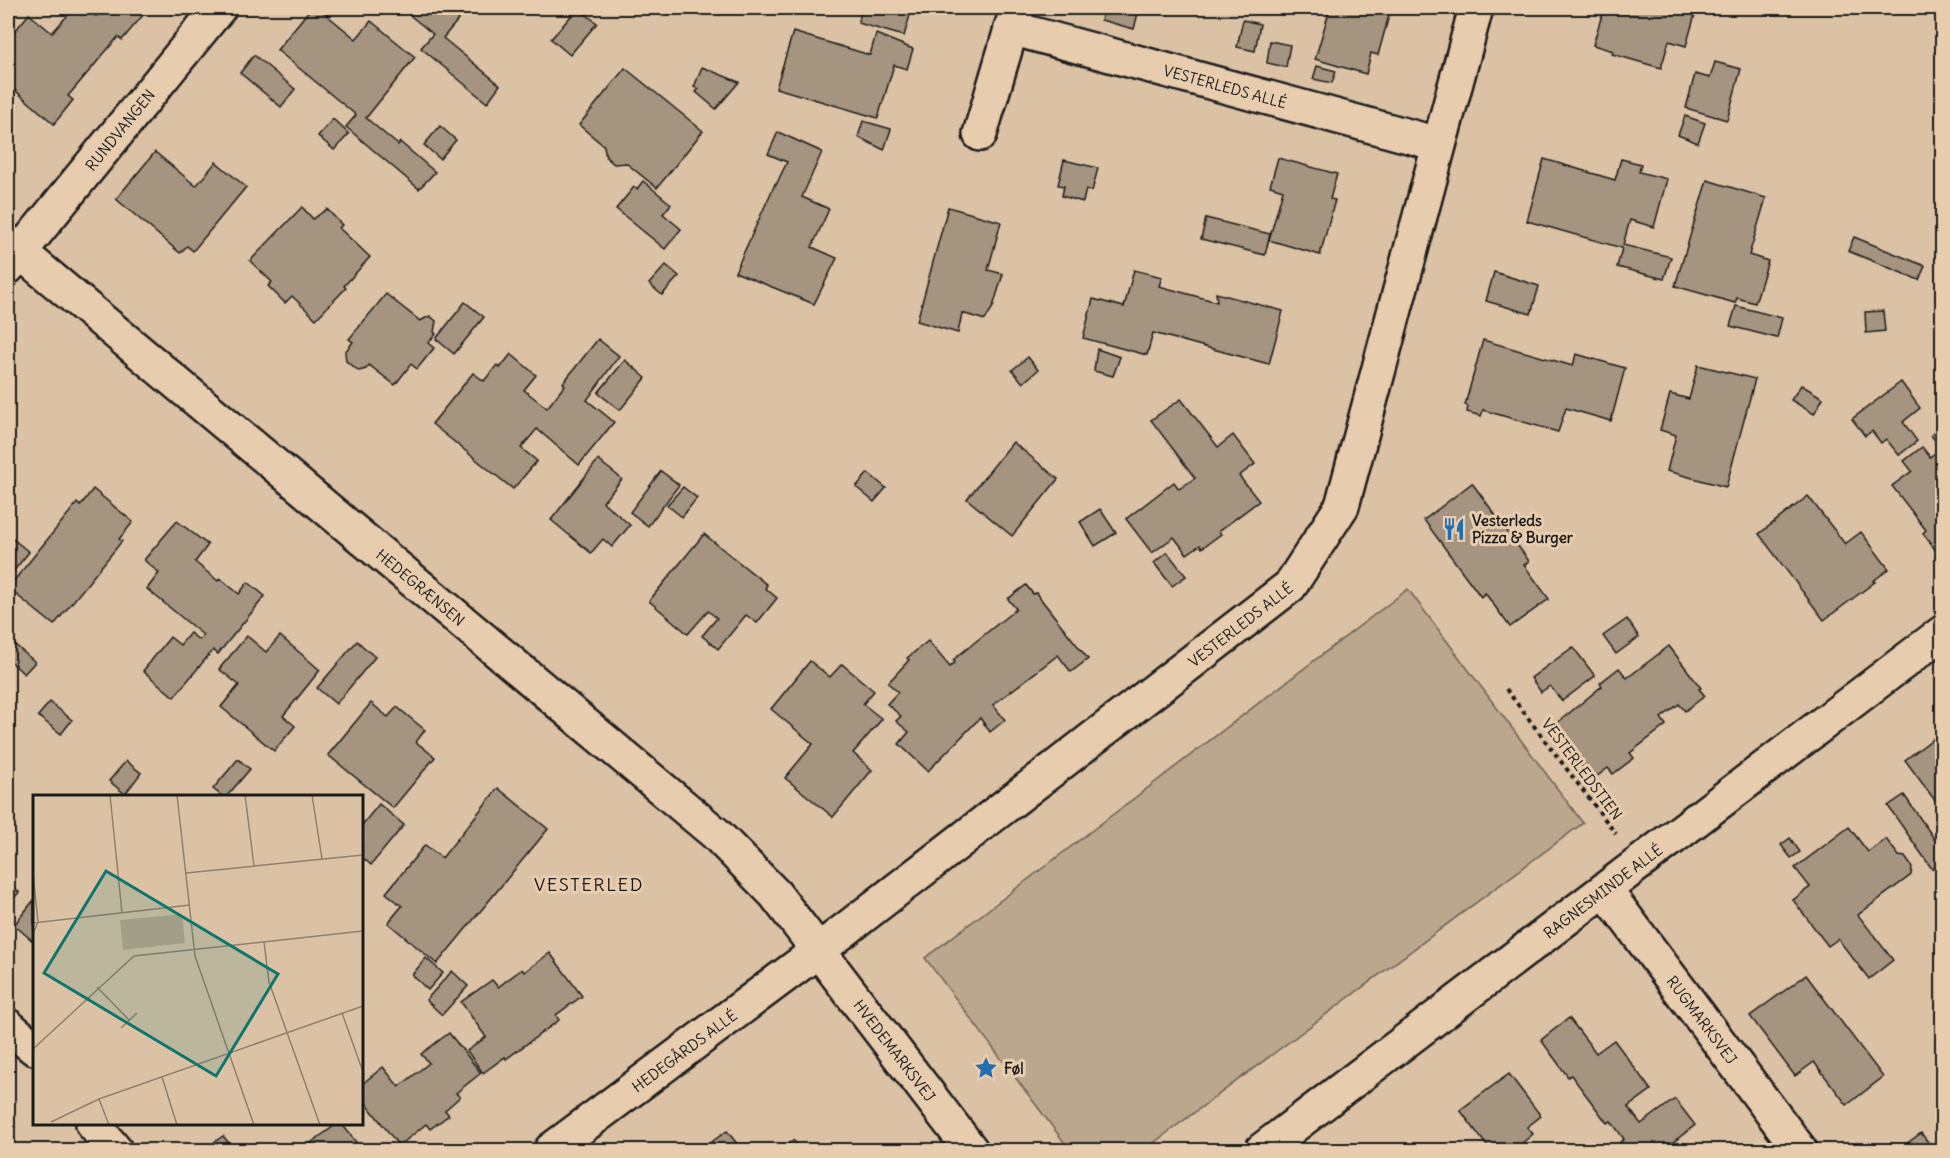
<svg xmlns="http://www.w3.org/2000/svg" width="1950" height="1158" viewBox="0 0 1950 1158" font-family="Delius,sans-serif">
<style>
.green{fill:#bba68e;stroke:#6c6155;stroke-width:1.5}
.building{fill:#a5947f;stroke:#1c1c1c;stroke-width:1.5}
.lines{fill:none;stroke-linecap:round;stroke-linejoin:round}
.minor-casing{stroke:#1c1c1c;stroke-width:38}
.path{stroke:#1c1c1c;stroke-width:4;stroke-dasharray:4.5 4.5;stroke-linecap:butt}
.minor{stroke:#e7ccae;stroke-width:33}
.labels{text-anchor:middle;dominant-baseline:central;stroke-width:6;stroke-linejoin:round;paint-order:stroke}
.street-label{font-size:15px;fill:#1c1c1c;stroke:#e7ccae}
.poi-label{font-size:15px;font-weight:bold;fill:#1c1c1c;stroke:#e7ccae;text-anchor:start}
.quarter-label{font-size:18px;letter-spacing:1.5px;fill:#1c1c1c;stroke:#e7ccae}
.inset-road{fill:none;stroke:#8f806e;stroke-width:1.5}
.view{fill:#0f766e;fill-opacity:0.15;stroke:#0f766e;stroke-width:3}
.inset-edge{fill:none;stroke:#1c1c1c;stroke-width:3}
</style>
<rect width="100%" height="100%" fill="#dbc2a5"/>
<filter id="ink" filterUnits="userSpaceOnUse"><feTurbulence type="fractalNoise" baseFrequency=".0167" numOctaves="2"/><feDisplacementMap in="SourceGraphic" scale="12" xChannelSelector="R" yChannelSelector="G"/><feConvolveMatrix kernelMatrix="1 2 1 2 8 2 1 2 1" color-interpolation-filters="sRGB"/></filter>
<g filter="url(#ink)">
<path class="green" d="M 1408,589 L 1583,823 L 1144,1150 L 1070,1150 L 925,958 Z"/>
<g class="building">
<path d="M 74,8 L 86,8 L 96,16 L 103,8 L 149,8 L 122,40 L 118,37 L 68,96 L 73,100 L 54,124 L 9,85 L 11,82 L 8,79 L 8,39 L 29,14 L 52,33 Z"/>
<path d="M 311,8 L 318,8 L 356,39 L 371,21 L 415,57 L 366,118 L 398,145 L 400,142 L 435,172 L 419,189 L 346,127 L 356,115 L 277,50 Z"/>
<path d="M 401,8 L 468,8 L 443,38 L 500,85 L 487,103 L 421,48 L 433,34 Z"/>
<path d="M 578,8 L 597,23 L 570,55 L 551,39 Z"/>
<path d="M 862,8 L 912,8 L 904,36 L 858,23 Z"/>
<path d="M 1104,8 L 1139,9 L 1134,29 L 1101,20 Z"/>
<path d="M 1335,8 L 1391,8 L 1378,55 L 1371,53 L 1366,74 L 1315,59 L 1330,9 L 1334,9 Z"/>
<path d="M 1604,8 L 1683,8 L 1696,11 L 1686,46 L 1669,41 L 1661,68 L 1612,54 L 1613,51 L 1593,45 Z"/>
<path d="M 1243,20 L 1260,24 L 1255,51 L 1237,47 Z"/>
<path d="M 793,32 L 870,55 L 876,34 L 913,49 L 907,69 L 894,65 L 878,118 L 776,88 Z"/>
<path d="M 1270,41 L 1290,45 L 1286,67 L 1267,63 Z"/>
<path d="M 254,55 L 295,89 L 281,107 L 240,73 Z"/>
<path d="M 1715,62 L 1741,69 L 1727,120 L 1686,108 L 1695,74 L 1710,78 Z"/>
<path d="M 1317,66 L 1336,71 L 1332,83 L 1313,79 Z"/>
<path d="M 702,67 L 739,82 L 716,109 L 696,92 L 699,89 L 694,87 Z"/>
<path d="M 625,68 L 703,131 L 657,188 L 626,163 L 614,164 L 606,157 L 604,146 L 579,125 Z"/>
<path d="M 1685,116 L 1705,123 L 1698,143 L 1678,135 Z"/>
<path d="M 333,119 L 349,134 L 334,150 L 318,136 Z"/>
<path d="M 863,121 L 891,129 L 884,150 L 858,137 Z"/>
<path d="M 440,126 L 456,140 L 440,159 L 424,145 Z"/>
<path d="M 778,132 L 822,152 L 802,197 L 829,209 L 812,247 L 837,258 L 814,304 L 735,272 L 775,184 L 776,185 L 787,162 L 768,154 Z"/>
<path d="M 155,152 L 196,186 L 216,162 L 246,187 L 193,251 L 187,246 L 180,253 L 116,199 Z"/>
<path d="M 1278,158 L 1337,174 L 1330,199 L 1335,200 L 1320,255 L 1269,240 L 1283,190 L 1270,186 Z"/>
<path d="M 1544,159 L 1615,180 L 1621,159 L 1641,164 L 1639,172 L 1667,179 L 1654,227 L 1630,220 L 1623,245 L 1671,257 L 1664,279 L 1617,267 L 1622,248 L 1527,221 Z"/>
<path d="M 1064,160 L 1098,168 L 1092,191 L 1086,189 L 1083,202 L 1062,196 L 1064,186 L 1058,185 Z"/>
<path d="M 1707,180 L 1766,198 L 1749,255 L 1768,261 L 1755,303 L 1737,298 L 1735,303 L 1675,286 Z"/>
<path d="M 643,181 L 671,204 L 663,214 L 681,229 L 665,249 L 616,209 L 634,187 L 637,189 Z"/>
<path d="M 302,207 L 313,219 L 327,209 L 342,225 L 339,228 L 370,257 L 344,286 L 346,288 L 316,319 L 292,296 L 285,303 L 268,286 L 272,282 L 250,261 Z"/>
<path d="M 948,207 L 1001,222 L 988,270 L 1003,274 L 993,307 L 985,320 L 962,313 L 958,333 L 917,321 Z"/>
<path d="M 1206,218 L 1270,234 L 1265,255 L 1201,239 Z"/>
<path d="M 1854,237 L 1925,266 L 1919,280 L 1848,251 Z"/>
<path d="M 666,265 L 679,276 L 662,295 L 649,284 Z"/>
<path d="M 1134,270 L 1162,277 L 1159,286 L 1217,302 L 1216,293 L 1283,311 L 1269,364 L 1153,333 L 1147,355 L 1083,338 L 1093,299 L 1124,307 Z"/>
<path d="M 1494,272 L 1539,286 L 1531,314 L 1486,301 Z"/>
<path d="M 386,294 L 420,321 L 430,316 L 436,321 L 434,332 L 436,334 L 428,343 L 434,348 L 417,369 L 411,364 L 395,385 L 369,365 L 366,369 L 359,371 L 346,361 L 345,352 L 353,342 L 349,339 Z"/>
<path d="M 465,302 L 484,317 L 454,354 L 436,339 Z"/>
<path d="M 1736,306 L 1782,318 L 1777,338 L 1730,326 Z"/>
<path d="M 1883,311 L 1885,331 L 1866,333 L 1865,312 Z"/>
<path d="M 598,339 L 619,356 L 587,400 L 614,422 L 579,465 L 537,429 L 521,448 L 537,461 L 513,489 L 432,424 L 473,373 L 484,381 L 497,365 L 500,368 L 511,354 L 536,375 L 524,390 L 547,408 L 565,385 L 563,383 Z"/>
<path d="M 1483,340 L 1573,366 L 1576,354 L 1625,368 L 1611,421 L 1566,408 L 1558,432 L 1483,410 L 1481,416 L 1467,412 L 1468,406 L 1465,405 Z"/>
<path d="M 1097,349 L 1120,357 L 1113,376 L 1094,371 Z"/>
<path d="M 1028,357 L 1038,370 L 1023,383 L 1012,370 Z"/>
<path d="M 625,360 L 646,378 L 620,410 L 598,393 Z"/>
<path d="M 1698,365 L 1755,379 L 1726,487 L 1667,471 L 1676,435 L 1660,430 L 1670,394 L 1689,399 Z"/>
<path d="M 1901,382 L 1920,408 L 1903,422 L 1917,441 L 1899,455 L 1886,439 L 1881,443 L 1872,431 L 1865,436 L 1852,419 Z"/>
<path d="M 1801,385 L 1823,398 L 1814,414 L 1791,400 Z"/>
<path d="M 1181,399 L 1218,447 L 1233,435 L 1255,464 L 1239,476 L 1259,501 L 1219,531 L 1221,534 L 1202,548 L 1200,545 L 1187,554 L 1174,537 L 1152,553 L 1126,519 L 1174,482 L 1179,489 L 1195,478 L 1151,420 Z"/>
<path d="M 1942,418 L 1942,450 L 1931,435 L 1942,425 L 1939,421 Z"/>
<path d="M 1013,442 L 1058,479 L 1012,536 L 967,499 Z"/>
<path d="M 1922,447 L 1930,457 L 1936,452 L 1942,461 L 1942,554 L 1940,556 L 1923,533 L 1926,530 L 1892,486 L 1912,471 L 1904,461 Z"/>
<path d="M 598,460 L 622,479 L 603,502 L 630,525 L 612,547 L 603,539 L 591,553 L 551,520 Z"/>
<path d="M 661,471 L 679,485 L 648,526 L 630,512 Z"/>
<path d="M 868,473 L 886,488 L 874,502 L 856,487 Z"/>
<path d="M 1472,483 L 1529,561 L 1524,565 L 1549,599 L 1510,627 L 1485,593 L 1481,597 L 1424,520 Z"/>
<path d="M 683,487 L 697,498 L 682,517 L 667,505 Z"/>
<path d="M 93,489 L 133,522 L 119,539 L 122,541 L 54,625 L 8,588 L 77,503 L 80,506 Z"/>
<path d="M 1808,496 L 1845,544 L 1861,532 L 1889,569 L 1873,581 L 1875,582 L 1824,620 L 1759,534 Z"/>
<path d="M 1100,509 L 1116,533 L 1095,546 L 1080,522 Z"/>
<path d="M 177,521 L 208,545 L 195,562 L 218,581 L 220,578 L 239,594 L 248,582 L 265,596 L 218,654 L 213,650 L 174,697 L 143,671 L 170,637 L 180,645 L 190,633 L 199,640 L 203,635 L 147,589 L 159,573 L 144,560 Z"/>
<path d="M 704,534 L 767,585 L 765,588 L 777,598 L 757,623 L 746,615 L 718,649 L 702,636 L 717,618 L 708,611 L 688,634 L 649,601 Z"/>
<path d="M 8,535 L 29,552 L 8,578 Z"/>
<path d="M 1167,552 L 1186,576 L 1172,586 L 1154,563 Z"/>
<path d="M 1026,585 L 1033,594 L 1036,593 L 1088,659 L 1071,672 L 1058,655 L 993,705 L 1005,720 L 990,732 L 980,718 L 928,771 L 899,744 L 909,732 L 896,721 L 901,716 L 887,704 L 898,692 L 888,683 L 909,660 L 907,658 L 928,641 L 950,667 L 955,662 L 953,660 L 1016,609 L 1008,599 Z"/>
<path d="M 1627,619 L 1639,637 L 1616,654 L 1603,636 Z"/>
<path d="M 247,636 L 266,652 L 280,636 L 320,670 L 283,716 L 295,726 L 274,751 L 221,707 L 239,685 L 219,669 Z"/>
<path d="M 357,641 L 375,657 L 336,704 L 317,688 Z"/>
<path d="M 14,644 L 35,662 L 24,674 L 8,659 L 8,651 Z"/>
<path d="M 1669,646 L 1701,688 L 1699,689 L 1705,696 L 1685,711 L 1679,704 L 1661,718 L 1666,725 L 1630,753 L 1634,758 L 1613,774 L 1608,768 L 1592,780 L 1551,728 L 1602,686 L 1600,683 L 1619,668 L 1627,678 Z"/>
<path d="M 1573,647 L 1595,676 L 1562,701 L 1550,686 L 1541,692 L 1531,678 Z"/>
<path d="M 810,661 L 830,677 L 842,664 L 874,691 L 863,704 L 882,719 L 853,753 L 872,770 L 833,817 L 785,778 L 813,744 L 771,709 Z"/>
<path d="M 50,702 L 72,720 L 61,734 L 38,716 Z"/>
<path d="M 371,703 L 388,717 L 397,707 L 425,730 L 416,742 L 435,757 L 393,808 L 328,755 Z"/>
<path d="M 1942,732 L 1942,810 L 1905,760 Z"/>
<path d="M 238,759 L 250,769 L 227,796 L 222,796 L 213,789 Z"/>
<path d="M 126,761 L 141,773 L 125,794 L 109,781 Z"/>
<path d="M 498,788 L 548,829 L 437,964 L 388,923 L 402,906 L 386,893 L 425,845 L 442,858 Z"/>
<path d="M 1904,795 L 1942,850 L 1942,862 L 1932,869 L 1888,806 Z"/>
<path d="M 379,804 L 404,825 L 371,865 L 362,857 L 362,825 Z"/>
<path d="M 1849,827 L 1868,852 L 1886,839 L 1899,856 L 1905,857 L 1912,867 L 1911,875 L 1858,915 L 1893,960 L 1869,979 L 1838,939 L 1828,946 L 1793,900 L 1810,887 L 1795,868 Z"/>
<path d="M 1790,838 L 1800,852 L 1791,858 L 1781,845 Z"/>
<path d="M 8,882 L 19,892 L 8,906 Z"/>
<path d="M 34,900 L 34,942 L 14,925 Z"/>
<path d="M 550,953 L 582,996 L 556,1015 L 559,1020 L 506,1059 L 505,1057 L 483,1073 L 467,1051 L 486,1037 L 461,1002 L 492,980 L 498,987 L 522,969 L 524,972 Z"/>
<path d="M 426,958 L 443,973 L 428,990 L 412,975 Z"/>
<path d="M 452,971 L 468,986 L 442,1015 L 426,1000 Z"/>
<path d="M 1806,975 L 1883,1077 L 1847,1105 L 1814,1062 L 1795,1076 L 1750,1016 Z"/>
<path d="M 1569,1018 L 1596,1053 L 1614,1040 L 1651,1090 L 1628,1107 L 1641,1124 L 1675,1099 L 1695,1125 L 1663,1150 L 1610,1150 L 1624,1139 L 1611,1121 L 1607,1123 L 1571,1075 L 1568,1077 L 1541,1040 Z"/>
<path d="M 449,1033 L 481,1073 L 456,1093 L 460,1097 L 445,1110 L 449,1115 L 430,1129 L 426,1124 L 399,1146 L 362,1098 L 362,1084 L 383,1067 L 399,1087 L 429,1063 L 421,1054 Z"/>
<path d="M 1509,1074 L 1541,1116 L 1527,1127 L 1533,1134 L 1514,1150 L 1490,1150 L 1460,1110 Z"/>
<path d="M 337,1124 L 342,1124 L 362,1150 L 301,1150 Z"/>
<path d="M 727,1131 L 742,1150 L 705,1150 L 703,1148 Z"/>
<path d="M 1921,1133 L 1934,1150 L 1898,1150 Z"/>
<path d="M 223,1136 L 235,1150 L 203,1150 Z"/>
<path d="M 793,1140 L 802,1150 L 779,1150 Z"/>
</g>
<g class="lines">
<g class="minor-casing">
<g id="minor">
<path id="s1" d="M 1011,28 L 1438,144"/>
<path d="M 980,134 L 1017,9"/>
<path id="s2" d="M 8,242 L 715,833 L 775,894 L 971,1150"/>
<path id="s3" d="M 8,267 L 219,8"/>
<path id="s4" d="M 1605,890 L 1800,1150"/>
<path d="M 8,1026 L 34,1048"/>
<path d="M 93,1124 L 115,1150"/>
<path id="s5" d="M 551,1150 L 819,950 L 1290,586 L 1342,506 L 1476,8"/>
<path id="s6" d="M 1262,1150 L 1942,633"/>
</g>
</g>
<path class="path" d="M 1506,689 L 1616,834"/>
<use href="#minor" class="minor"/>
</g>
</g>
<defs>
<g id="restaurant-bare" transform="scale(1.8)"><path d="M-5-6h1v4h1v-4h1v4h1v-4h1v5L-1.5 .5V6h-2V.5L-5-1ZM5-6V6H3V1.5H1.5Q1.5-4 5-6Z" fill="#1f6fb2" stroke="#e7ccae" stroke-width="2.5" paint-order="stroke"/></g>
<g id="sight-bare" transform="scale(1.8)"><path d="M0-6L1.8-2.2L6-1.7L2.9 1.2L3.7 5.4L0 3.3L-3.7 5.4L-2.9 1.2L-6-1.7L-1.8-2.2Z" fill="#1f6fb2" stroke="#e7ccae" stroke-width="2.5" paint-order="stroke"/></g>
</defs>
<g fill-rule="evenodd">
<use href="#restaurant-bare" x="1454" y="529"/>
<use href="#sight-bare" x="986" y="1068"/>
</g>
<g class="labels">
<g class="street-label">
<text stroke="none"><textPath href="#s1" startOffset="222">VESTERLEDS ALLÉ</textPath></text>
<text stroke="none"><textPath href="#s3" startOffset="177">RUNDVANGEN</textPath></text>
<text stroke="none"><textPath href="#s2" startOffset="538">HEDEGRÆNSEN</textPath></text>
<text stroke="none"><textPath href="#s5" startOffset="867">VESTERLEDS ALLÉ</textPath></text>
<text transform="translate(1582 769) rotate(53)">VESTERLEDSTIEN</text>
<text stroke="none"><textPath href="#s6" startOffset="428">RAGNESMINDE ALLÉ</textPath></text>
<text stroke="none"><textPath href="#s4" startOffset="162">RUGMARKSVEJ</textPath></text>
<text stroke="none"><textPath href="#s5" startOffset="166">HEDEGÅRDS ALLÉ</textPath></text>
<text stroke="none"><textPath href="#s2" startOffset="1204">HVEDEMARKSVEJ</textPath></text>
</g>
<g class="poi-label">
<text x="1472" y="520">Vesterleds<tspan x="1472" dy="17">Pizza &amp; Burger</tspan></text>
<text x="1004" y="1068">Føl</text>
</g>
<g class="quarter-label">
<text x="589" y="884">VESTERLED</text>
</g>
</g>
<g transform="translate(33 795)">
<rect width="330" height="330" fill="#dbc2a5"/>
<path d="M 149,119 L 152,148 L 90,155 L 87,125 Z" fill="#bba68e"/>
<path class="inset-road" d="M 77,0 L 89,118M 144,0 L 162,161 L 221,330M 212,0 L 221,71M 279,0 L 289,64M 0,78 L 5,127 L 0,139M 153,78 L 330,60M 0,128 L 157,110M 231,147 L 236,187 L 287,330M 64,192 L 96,225M 309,218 L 330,277M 88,233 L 104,218M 0,254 L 101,161 L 330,136M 129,282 L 144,330M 66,304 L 76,330M 18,327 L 66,304 L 330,211"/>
<path class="view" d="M 73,76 L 245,179 L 183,281 L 11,178 Z"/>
<rect width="330" height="330" class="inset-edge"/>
</g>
<rect width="1950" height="1158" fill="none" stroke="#e7ccae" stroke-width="30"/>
<rect x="15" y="15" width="1920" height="1128" fill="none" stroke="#1c1c1c" stroke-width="2" filter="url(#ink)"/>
</svg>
